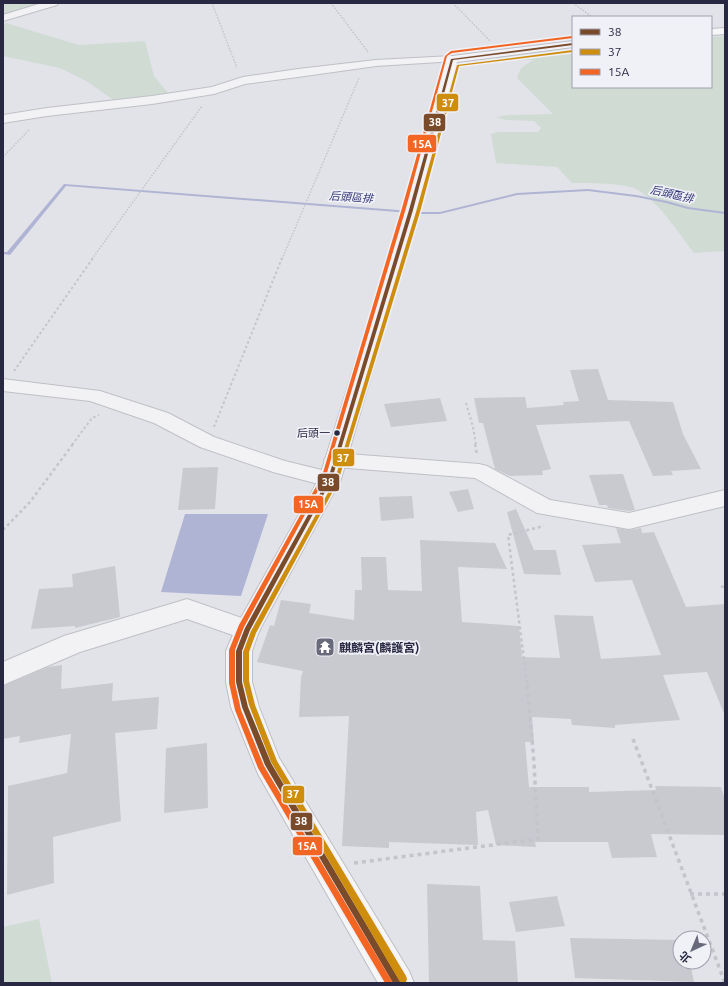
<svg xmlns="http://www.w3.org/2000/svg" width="728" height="986" viewBox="0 0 728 986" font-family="Ubuntu,'Noto Sans TC',sans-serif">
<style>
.green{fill:#d0dbd4}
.water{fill:#b0b4d4}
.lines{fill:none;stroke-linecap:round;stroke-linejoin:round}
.stream{fill:#b0b4d4;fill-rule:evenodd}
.building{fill:#c9cad0}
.minor-casing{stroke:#bfc0c6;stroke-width:2}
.major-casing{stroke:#bebfc6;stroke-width:2}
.path-far3{stroke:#c4c4cb;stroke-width:1.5;stroke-dasharray:1.5 1.5;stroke-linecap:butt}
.path-far2{stroke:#c4c4cb;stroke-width:2;stroke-dasharray:2.5 2.5;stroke-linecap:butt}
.path-far1{stroke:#c4c4cb;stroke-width:2.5;stroke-dasharray:3 3;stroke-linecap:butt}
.path{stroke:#c4c4cb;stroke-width:3.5;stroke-dasharray:4 4;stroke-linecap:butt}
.minor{fill:#f2f2f4;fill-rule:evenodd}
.major{fill:#f6f6f7;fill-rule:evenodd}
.bus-1-casing{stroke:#f0f0f7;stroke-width:3}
.bus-2-casing{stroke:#f0f0f7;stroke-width:3}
.bus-3-casing{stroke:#f0f0f7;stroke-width:3}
.bus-1{fill:#7a4b2a;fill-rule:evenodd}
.bus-2{fill:#ce8d0d;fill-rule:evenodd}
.bus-3{fill:#f26522;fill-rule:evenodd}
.bus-dot{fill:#282842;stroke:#f0f0f7;stroke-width:1.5}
.labels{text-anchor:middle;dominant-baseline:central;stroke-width:3.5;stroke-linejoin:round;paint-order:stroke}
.far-water-label{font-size:11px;font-style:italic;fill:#313677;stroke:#f0f0f7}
.bus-label{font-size:11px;fill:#282842;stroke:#f0f0f7;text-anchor:end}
.poi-label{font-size:12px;font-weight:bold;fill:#282842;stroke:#f0f0f7;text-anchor:start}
.line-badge{stroke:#f0f0f7;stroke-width:1.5}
.badge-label{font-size:11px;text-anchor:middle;font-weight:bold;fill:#fff}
</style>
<rect width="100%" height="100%" fill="#e2e3e8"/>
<g class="green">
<path d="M 3,3 L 46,3 L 3,15 Z"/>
<path d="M 6,23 L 79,45 L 145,41 L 154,76 L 169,94 L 116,102 L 88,82 L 60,68 L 3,56 L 3,24 Z"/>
<path d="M 725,36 L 725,251 L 694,253 C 679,234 658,200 636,189 C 625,183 586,183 572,183 L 557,167 L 496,163 L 491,134 L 498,132 L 538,132 L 541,128 L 534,121 L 506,120 L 496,117 L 509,115 L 553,114 L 517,78 L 521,68 L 533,60 L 501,60 L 493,58 L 493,55 L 573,49 L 573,87 L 711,87 L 711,37 Z"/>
<path d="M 39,919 L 52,983 L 3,983 L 3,927 Z"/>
</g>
<path class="water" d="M 185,514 L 268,514 L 241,596 L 161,592 Z"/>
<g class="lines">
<path class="stream" d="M 64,184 L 423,212 L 440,212 L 517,193 L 588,189 L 636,195 L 667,201 L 688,207 L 725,212 L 725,214 L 688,209 L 666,203 L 636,197 L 588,191 L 517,195 L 440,214 L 423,214 L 66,186 L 10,255 L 3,254 L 3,252 L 7,252 Z"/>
</g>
<g class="building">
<path d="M 598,369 L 608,400 L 673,402 L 683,434 L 701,469 L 671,471 L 673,475 L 653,476 L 629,421 L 536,425 L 551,469 L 542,471 L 543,475 L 510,476 L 495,469 L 483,423 L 479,423 L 474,398 L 525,397 L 527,408 L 564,405 L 563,402 L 579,401 L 570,370 Z"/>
<path d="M 440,398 L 447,421 L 391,427 L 384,404 Z"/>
<path d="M 218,467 L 215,509 L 178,510 L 183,468 Z"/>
<path d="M 623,474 L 635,510 L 629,511 L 608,508 L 607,505 L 599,505 L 589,475 Z"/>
<path d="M 468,489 L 474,509 L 458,512 L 449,492 Z"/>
<path d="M 412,496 L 414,518 L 381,521 L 379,497 Z"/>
<path d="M 516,509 L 534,550 L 556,550 L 561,575 L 524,574 L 507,512 Z"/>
<path d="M 616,528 L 629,530 L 641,528 L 642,533 L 654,532 L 686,607 L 725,604 L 725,716 L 707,672 L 663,675 L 680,720 L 615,725 L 615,728 L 572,725 L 571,719 L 532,717 L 534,742 L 525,742 L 529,787 L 589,787 L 589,792 L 656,790 L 655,786 L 721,787 L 725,800 L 725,835 L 651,834 L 657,857 L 612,858 L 608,842 L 535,842 L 536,847 L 496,845 L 488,810 L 476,812 L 478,845 L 389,842 L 389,848 L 342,846 L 349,716 L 299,717 L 301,677 L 303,671 L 257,662 L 270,625 L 274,626 L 281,600 L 311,604 L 309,613 L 354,620 L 355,590 L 362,590 L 361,557 L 386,557 L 388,590 L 422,591 L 420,540 L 495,543 L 507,569 L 458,567 L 462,622 L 519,626 L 522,657 L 560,658 L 554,615 L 593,616 L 601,659 L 661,655 L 632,580 L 595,582 L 582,545 L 621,543 Z"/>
<path d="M 115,566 L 120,617 L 75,628 L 75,626 L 31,629 L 39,589 L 73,587 L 72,574 Z"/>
<path d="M 62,665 L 61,689 L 113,683 L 112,701 L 159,697 L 157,729 L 115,733 L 121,821 L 53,837 L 54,883 L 7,895 L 8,786 L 67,773 L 71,734 L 19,743 L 20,736 L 3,739 L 3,686 L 48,667 Z"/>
<path d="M 207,743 L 208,808 L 164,813 L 166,748 Z"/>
<path d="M 427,884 L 480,886 L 483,940 L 515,941 L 518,983 L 429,983 Z"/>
<path d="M 557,896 L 565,926 L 516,932 L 509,902 Z"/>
<path d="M 570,938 L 680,940 L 680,962 L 690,962 L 694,982 L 575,978 Z"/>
</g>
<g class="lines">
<g class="minor-casing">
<g id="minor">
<path d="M 42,3 L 58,3 L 57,5 L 3,21 L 3,15 Z"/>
<path d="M 452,56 L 456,57 L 458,59 L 456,61 L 376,66 L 298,77 L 245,84 L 214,94 L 152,104 L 47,116 L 3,123 L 3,115 L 47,108 L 152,96 L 212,87 L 243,77 L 298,69 L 376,60 Z"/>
<path d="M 3,379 L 100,391 L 168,413 L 214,437 L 285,461 L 338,474 L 341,479 L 338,484 L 330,487 L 273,472 L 200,447 L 154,423 L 90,401 L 3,391 Z"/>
<path d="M 335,453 L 479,464 L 487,466 L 550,500 L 629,513 L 725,490 L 725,506 L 629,529 L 537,513 L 475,478 L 335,467 L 328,465 L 324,460 L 328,455 Z"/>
<path d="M 187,599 L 256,623 L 260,630 L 256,637 L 247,640 L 187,619 L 80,652 L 3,685 L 3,662 L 64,636 Z"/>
</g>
</g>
<g class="major-casing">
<g id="major">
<path d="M 725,28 L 725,34 L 711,35 L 711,29 Z"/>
<path d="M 573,41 L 573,47 L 457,62 L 419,210 L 341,479 L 259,631 L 252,651 L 252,682 L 259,707 L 279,758 L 409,971 L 414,983 L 378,983 L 258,774 L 231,707 L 226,682 L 226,651 L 238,623 L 319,479 L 403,210 L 446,59 L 448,57 L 452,56 Z"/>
</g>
</g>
<g class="path-far3">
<path d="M 212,3 L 237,68"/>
<path d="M 331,3 L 368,52"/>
<path d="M 453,3 L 490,41"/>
<path d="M 573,3 L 592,17"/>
<path d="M 3,157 L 29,130"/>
<path d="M 92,259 L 202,106"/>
<path d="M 282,259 L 359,78"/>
</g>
<g class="path-far2">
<path d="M 14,371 L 93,258"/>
<path d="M 466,403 L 473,427 L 476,445"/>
<path d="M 214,427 L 282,258"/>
<path d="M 72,445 L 92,418 L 99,415"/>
</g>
<g class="path-far1">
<path d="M 475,444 L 477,455"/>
<path d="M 3,530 L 30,502 L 73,444"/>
<path d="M 721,586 L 725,588"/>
<path d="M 527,683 L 508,535 L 544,526"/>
</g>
<g class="path">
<path d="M 633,739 L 725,983"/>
<path d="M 354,863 L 538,839 L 534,763 L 527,682"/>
<path d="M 690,894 L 725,894"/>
</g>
<use href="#minor" class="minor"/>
<use href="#major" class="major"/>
<g class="bus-1-casing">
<path id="bus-1" d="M 573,43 L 573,45 L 453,60 L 413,210 L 332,479 L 250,630 L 242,651 L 242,682 L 248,707 L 271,763 L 401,983 L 393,983 L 265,765 L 242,707 L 236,682 L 236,651 L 245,628 L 328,479 L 409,210 L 451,59 Z"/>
</g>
<g class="bus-2-casing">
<path id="bus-2" d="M 573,50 L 573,52 L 459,66 L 420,212 L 338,482 L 256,633 L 249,652 L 249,681 L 255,705 L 277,761 L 406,976 L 407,979 L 406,982 L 403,983 L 400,982 L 271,762 L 249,705 L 243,681 L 243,652 L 251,631 L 334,482 L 416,212 L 457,65 Z"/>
</g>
<g class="bus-3-casing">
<path id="bus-3" d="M 572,36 L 573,38 L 452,53 L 447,56 L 406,208 L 326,476 L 244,627 L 235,650 L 235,683 L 241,710 L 264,766 L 393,983 L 385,983 L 258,768 L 235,710 L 229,683 L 229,650 L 239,625 L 322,476 L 402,208 L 445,56 L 451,51 Z"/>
</g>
<use href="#bus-1" class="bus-1"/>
<use href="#bus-2" class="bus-2"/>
<use href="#bus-3" class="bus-3"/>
</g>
<defs>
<g id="temple-square" transform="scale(1)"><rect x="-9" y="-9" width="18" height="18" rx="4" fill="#69697c" stroke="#f0f0f7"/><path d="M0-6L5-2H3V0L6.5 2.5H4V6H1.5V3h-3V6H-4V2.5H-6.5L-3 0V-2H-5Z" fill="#fff"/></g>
</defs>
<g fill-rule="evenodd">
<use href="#temple-square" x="325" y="647"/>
</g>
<circle class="bus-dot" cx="337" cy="433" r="3.5"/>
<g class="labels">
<g class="far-water-label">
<text transform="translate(672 194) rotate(13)">后頭區排</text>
<text transform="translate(351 197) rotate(4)">后頭區排</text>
</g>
<g class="bus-label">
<text x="330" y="433">后頭一</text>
</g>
<g class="poi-label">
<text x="339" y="647">麒麟宮(麟護宮)</text>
</g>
</g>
<g class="line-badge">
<rect x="436" y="93" width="23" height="19" rx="4" fill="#ce8d0d"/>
<rect x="423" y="113" width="23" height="19" rx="4" fill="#7a4b2a"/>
<rect x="407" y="134" width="30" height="19" rx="4" fill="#f26522"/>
<rect x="332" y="448" width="23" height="19" rx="4" fill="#ce8d0d"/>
<rect x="317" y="473" width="23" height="19" rx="4" fill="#7a4b2a"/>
<rect x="293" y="495" width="31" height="19" rx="4" fill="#f26522"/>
<rect x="282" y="785" width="23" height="19" rx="4" fill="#ce8d0d"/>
<rect x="290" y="812" width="23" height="19" rx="4" fill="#7a4b2a"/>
<rect x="292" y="836" width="31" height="20" rx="4" fill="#f26522"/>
</g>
<g class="badge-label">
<text x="448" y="107">37</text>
<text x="435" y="126">38</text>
<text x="422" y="148">15A</text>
<text x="343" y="462">37</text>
<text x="328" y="486">38</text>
<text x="308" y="508">15A</text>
<text x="293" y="798">37</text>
<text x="301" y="825">38</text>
<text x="307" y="850">15A</text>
</g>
<rect width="728" height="986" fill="none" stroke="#282842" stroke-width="8"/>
<rect x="572" y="16" width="140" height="72" fill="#f0f0f7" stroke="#a0a0af"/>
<rect x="580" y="29" width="20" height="6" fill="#7a4b2a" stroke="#a0a0af"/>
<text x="608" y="36" font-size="12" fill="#282842">38</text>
<rect x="580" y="49" width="20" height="6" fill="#ce8d0d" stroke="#a0a0af"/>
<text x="608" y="56" font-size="12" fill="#282842">37</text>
<rect x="580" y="69" width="20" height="6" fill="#f26522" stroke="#a0a0af"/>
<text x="608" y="76" font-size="12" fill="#282842">15A</text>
<g transform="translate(692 950) rotate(224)"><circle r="19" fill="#f0f0f7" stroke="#a0a0af"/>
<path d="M0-3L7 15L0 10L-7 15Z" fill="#69697c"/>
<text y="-6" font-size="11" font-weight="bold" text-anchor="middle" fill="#282842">北</text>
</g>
</svg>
